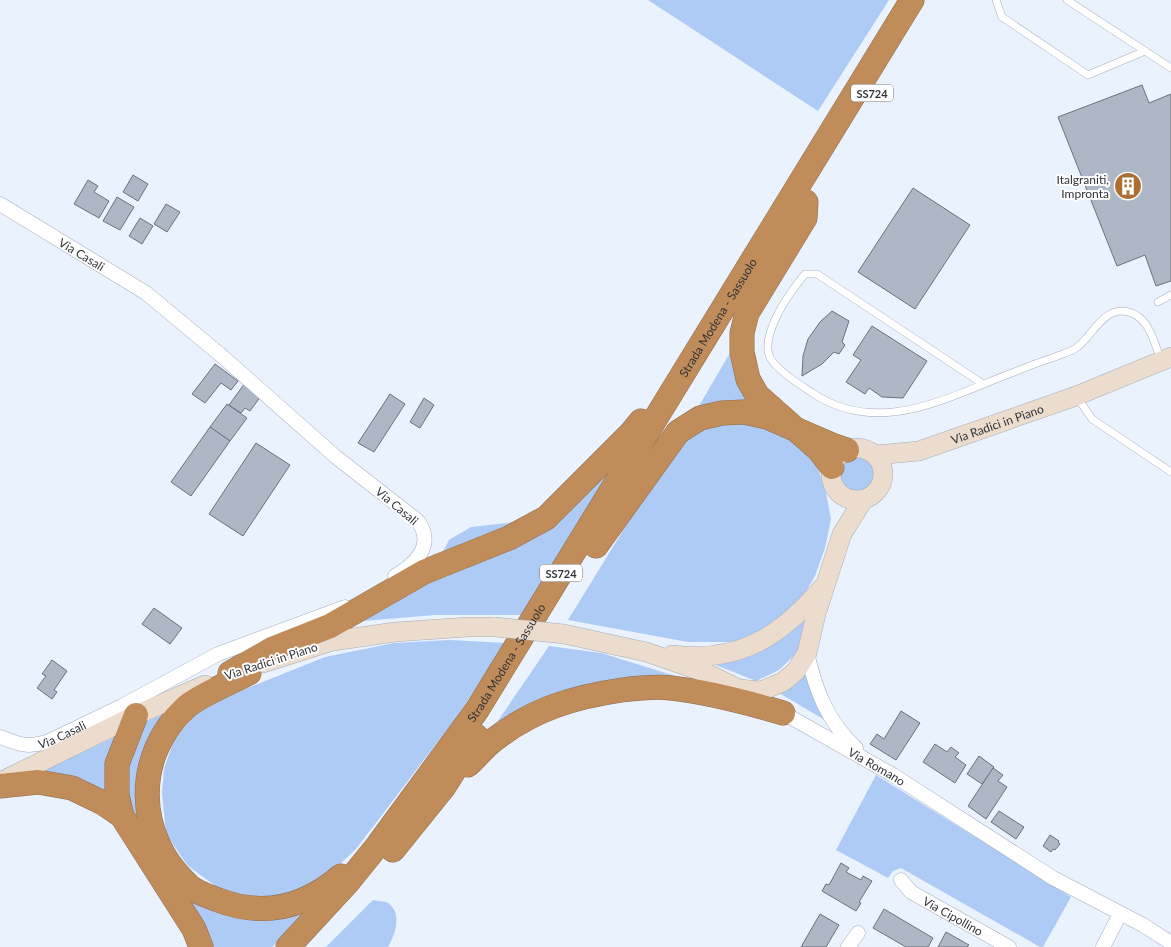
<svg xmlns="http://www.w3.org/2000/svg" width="1171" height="947" viewBox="0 0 1171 947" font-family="Lato,sans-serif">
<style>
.green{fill:#aecbf6}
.building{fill:#aeb7c6;stroke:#69727f}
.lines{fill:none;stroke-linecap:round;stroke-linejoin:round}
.lane-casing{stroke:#a3adbb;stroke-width:8}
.street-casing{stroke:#a3adbb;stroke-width:15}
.secondary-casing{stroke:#a3adbb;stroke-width:20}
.highway-casing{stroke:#8e6d4e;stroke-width:25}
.lane{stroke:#fff;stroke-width:7}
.street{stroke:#fff;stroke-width:14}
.secondary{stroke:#ecdcce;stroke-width:19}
.highway{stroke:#c08c5a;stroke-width:24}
.secondary-bridge-casing{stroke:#a3adbb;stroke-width:20;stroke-linecap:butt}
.secondary-bridge{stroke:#ecdcce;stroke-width:19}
.labels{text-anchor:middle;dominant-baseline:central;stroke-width:4;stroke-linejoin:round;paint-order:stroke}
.shield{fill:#fff;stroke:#6e7074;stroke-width:1}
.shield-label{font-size:11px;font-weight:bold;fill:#303339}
.poi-label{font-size:12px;fill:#303339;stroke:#fff;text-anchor:end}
.street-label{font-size:12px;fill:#303339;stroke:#fff}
</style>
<rect width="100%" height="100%" fill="#eaf2fe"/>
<g class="green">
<path d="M 648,0 L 889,0 L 818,111 Z"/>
<path d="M 737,341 L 756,401 L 696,411 Z"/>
<path d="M 734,420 L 773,425 L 800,442 L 817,465 L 826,493 L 831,519 L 825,548 L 815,576 L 801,600 L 775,622 L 751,638 L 728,642 L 688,642 L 568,620 L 675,446 L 701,428 Z"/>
<path d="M 625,453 L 526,615 L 435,615 L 363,621 L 433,579 Z"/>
<circle cx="857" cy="475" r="21"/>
<path d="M 526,521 L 439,559 L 449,540 L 471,527 Z"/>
<path d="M 809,615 L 799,651 L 779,670 L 756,681 L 711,663 Z"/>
<path d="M 450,640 L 507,643 L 455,719 L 356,849 L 326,877 L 301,893 L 262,900 L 228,895 L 188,866 L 166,834 L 162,793 L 164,769 L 174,740 L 196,714 L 230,695 L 325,657 L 394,643 Z"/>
<path d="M 549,646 L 601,653 L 695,682 L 491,731 Z"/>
<path d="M 805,672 L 814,700 L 825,720 L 779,693 L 794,686 Z"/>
<path d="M 179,707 L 141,828 L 130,804 L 125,777 L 143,723 Z"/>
<path d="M 123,733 L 113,798 L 37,774 Z"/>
<path d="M 876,775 L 1071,897 L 1043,947 L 1040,947 L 901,868 L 893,871 L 888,878 L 836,850 Z"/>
<path d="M 186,894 L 235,917 L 274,919 L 314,905 L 272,947 L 209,947 Z"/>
<path d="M 373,900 C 377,901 384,901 388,903 C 403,914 395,935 388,947 L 326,947 Z"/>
</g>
<g class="building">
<path d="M 1142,85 L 1149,103 L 1171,94 L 1171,281 L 1156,286 L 1145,255 L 1117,266 L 1058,117 Z"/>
<path d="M 133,175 L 148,184 L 138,201 L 123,192 Z"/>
<path d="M 88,180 L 98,186 L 94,192 L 109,201 L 99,218 L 74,204 Z"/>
<path d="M 913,188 L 970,225 L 915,309 L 858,272 Z"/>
<path d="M 117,197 L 134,207 L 120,230 L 103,221 Z"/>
<path d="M 166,204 L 180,212 L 167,232 L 154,224 Z"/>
<path d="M 140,218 L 153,226 L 142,244 L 129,236 Z"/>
<path d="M 832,311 L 849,321 L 842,342 L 845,345 L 839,354 L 834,352 L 822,364 L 802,376 L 803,356 L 808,339 L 820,322 Z"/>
<path d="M 872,326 L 927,361 L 903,398 L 882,397 L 869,388 L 865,394 L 846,382 L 861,360 L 853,355 Z"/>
<path d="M 215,364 L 238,381 L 231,390 L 221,383 L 205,403 L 192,394 Z"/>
<path d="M 245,383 L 261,396 L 250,411 L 245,408 L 241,413 L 229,405 Z"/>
<path d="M 390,394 L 405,404 L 374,452 L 358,443 Z"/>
<path d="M 424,398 L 434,405 L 420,428 L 410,422 Z"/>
<path d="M 227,404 L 247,418 L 230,441 L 210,427 Z"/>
<path d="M 210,427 L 230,441 L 191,496 L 171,482 Z"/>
<path d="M 256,443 L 290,465 L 243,536 L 209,514 Z"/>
<path d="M 154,608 L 182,628 L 170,644 L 142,624 Z"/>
<path d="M 52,660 L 67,671 L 54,690 L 57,692 L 52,699 L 37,688 L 46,676 L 42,674 Z"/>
<path d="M 901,711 L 920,723 L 896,760 L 870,744 L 877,734 L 884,739 Z"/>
<path d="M 935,744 L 947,752 L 951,747 L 959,753 L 955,757 L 966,765 L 955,783 L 923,762 Z"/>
<path d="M 979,756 L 994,767 L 982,784 L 967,774 Z"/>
<path d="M 993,768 L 1003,775 L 998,781 L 1007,787 L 986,819 L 968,806 Z"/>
<path d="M 999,811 L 1024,827 L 1016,839 L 991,822 Z"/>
<path d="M 1050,835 L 1059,841 L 1058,842 L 1060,844 L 1055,850 L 1053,849 L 1051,852 L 1043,846 Z"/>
<path d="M 841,863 L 849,868 L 846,872 L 861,880 L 863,876 L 872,881 L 859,902 L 861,903 L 856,911 L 822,891 L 826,884 L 829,885 Z"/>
<path d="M 884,909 L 933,938 L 928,947 L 906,947 L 873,928 Z"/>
<path d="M 820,914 L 839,925 L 826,947 L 801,947 Z"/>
<path d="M 946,932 L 969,945 L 967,947 L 938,947 Z"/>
</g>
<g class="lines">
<g class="lane-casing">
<g id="lane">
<path d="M 996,0 L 1002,17 L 1088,75 L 1145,51"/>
<path d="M 1067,0 L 1171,68"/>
<path d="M 1158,302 L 1171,295"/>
<path d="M 983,384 L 817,274 L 805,274 C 790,292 762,331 769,355 C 773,368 800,385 811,392 C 877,437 944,399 1009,374 C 1024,368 1039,362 1055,357 C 1062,354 1070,352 1076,348 C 1091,338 1101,311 1122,311 C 1148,312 1154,341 1161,361"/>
<path d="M 1077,397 L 1092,419 L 1171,472"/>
</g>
</g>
<g class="street-casing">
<g id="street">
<path id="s1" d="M 0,204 L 146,293 L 223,357 L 336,457 L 418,521 C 435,545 416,564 395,576"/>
<path d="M 807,653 C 816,691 827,721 856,748"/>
<path id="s2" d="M 776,709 L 893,775 L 1053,878 L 1143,925 L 1171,943"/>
<path id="s3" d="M 0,737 C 20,745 29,748 49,741 L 122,706 L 218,654 L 345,607"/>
<path id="s4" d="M 901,880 L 911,892 L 1009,947"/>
<path d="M 848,947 L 858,933"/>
<path d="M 1103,947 L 1120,914"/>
</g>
</g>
<g class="secondary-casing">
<g id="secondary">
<circle cx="857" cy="474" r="26"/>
<path id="s5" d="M 876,455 L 919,451 L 1076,396 L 1171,357"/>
<path d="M 564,634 L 646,652 L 704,672 L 739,689 L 761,691 L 783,682 L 796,671 L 807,653 L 816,614 L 842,534 L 863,500"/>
<path d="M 672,655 C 739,663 780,637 822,588"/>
<path d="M 263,663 L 333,641 L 395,632 L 468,627 L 495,627"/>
<path d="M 0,782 L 136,715 L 205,685"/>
</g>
</g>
<g class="highway-casing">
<g id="highway">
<path d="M 806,202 L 805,218 L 747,313 L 742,333 L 742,352 L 748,379 L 757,395 L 819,450 L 832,467"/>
<path d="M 596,546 L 678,432 L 700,418 L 722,413 L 744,412 L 767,417 L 832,445 L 847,450"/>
<path d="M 230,673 L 272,649 L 330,626 L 424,572 L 509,538 L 546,518 L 632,432 L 641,421"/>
<path d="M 249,673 C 232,682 200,695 186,707 C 133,756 135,836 188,885 C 195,892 208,896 218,900 C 263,917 304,908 341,876"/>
<path d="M 468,765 C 477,757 485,746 495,739 C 534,709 574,697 622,690 C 638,688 655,686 671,688 C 709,692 746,702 783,713"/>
<path d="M 0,786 L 38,782 L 72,788 L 103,803 L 122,816 L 194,929 L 201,947"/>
<path d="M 122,816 L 117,795 L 117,764 L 136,715"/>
<path d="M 393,850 L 443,788 L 476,736"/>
<path id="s6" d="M 288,947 L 348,882 L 378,845 L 477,710 L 912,0"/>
</g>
</g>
<use href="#lane" class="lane"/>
<use href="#street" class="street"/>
<use href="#secondary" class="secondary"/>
<use href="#highway" class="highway"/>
<g class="secondary-bridge-casing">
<path id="secondary-bridge" d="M 495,627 L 564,634"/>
</g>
<use href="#secondary-bridge" class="secondary-bridge"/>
</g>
<defs>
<g id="building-disc" transform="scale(1.4375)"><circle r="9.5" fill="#ab7031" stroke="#fff"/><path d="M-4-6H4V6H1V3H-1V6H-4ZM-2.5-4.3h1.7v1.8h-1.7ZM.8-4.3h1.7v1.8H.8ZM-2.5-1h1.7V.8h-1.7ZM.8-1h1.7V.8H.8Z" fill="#fff"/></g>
</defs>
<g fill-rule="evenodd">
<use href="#building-disc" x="1128" y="186"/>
</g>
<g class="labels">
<g class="shield">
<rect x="851" y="84.5" width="42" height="17" rx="4"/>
<rect x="540" y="564.5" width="42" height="17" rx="4"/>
</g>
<g class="shield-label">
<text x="872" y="93">SS724</text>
<text x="561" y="573">SS724</text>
</g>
<g class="poi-label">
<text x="1109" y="179">Italgraniti,<tspan x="1109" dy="14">Impronta</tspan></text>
</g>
<g class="street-label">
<text stroke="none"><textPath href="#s1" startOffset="96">Via Casali</textPath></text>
<text stroke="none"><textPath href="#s6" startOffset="764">Strada Modena - Sassuolo</textPath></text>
<text stroke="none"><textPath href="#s5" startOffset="126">Via Radici in Piano</textPath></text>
<text transform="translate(397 506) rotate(40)">Via Casali</text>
<text transform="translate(271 661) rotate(-18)">Via Radici in Piano</text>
<text stroke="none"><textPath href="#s6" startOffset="359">Strada Modena - Sassuolo</textPath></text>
<text stroke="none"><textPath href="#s3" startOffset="65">Via Casali</textPath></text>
<text stroke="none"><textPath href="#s2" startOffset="116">Via Romano</textPath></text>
<text stroke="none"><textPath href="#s4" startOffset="64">Via Cipollino</textPath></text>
</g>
</g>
</svg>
